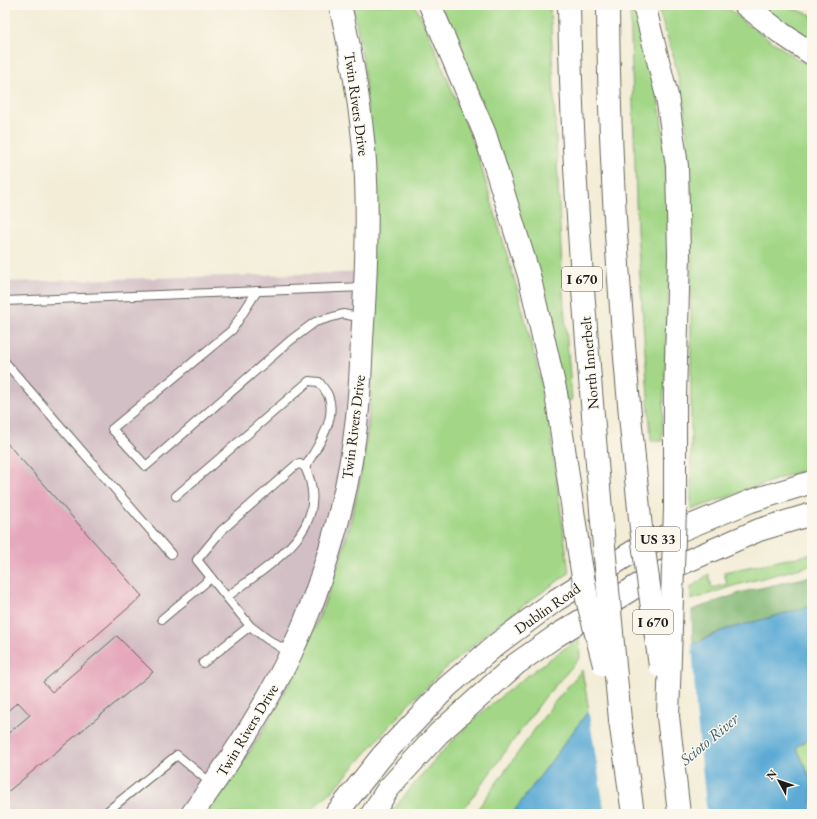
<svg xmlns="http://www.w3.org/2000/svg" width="817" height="819" viewBox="0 0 817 819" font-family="'EB Garamond',serif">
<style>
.industrial{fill:#d2bec5}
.green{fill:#a3d787;stroke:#607a52}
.forest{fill:#82b874;stroke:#4f6a48}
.water{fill:#5baad5;stroke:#3c6378}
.pier{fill:#f3edd7}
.building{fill:#e5a7bc}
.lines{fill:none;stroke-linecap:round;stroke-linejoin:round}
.service-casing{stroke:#67655d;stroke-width:10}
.secondary-casing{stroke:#67655d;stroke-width:24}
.primary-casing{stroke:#67655d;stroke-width:24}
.motorway-casing{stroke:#67655d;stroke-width:24}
.service{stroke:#fff;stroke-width:8}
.secondary{stroke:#fff;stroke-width:22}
.primary{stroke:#fff;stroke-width:22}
.motorway{stroke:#fff;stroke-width:22}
.motorway-bridge-casing{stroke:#67655d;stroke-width:24;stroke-linecap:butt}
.motorway-bridge{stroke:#fff;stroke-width:22}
.labels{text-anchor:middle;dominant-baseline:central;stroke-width:3;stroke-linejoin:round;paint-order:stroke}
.shield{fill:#fbf7ec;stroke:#5f5e5a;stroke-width:1}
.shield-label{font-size:14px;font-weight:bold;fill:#1c1c1c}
.street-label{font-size:15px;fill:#1c1c1c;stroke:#fbf7ec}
.water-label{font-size:16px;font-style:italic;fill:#385c6f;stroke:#fbf7ec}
</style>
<rect width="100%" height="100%" fill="#fbf7ec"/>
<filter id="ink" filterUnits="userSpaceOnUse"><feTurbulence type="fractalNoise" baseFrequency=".025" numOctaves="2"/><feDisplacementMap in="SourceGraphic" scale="8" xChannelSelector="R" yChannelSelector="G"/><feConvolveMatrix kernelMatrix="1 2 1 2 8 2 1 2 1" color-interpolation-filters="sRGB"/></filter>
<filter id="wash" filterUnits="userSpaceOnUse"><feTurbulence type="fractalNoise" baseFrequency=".012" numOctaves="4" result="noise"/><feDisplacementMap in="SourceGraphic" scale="16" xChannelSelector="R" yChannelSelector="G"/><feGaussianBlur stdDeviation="0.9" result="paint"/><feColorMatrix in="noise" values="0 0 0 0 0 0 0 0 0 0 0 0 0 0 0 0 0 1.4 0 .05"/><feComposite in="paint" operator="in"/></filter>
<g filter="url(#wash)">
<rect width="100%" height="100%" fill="#f3edd7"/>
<path class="industrial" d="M 376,272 L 368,428 L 360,481 L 344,546 L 323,609 L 297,669 L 263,733 L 234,779 L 207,814 L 5,814 L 5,282 Z"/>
<g class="green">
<path d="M 352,5 L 415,5 L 431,39 L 476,149 L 518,292 L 547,406 L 569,573 L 499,623 L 445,669 L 409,704 L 335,788 L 307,814 L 207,814 C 292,701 351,570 368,429 C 376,360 372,290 371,221 C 369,148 370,76 352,5 Z"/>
<path d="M 441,5 L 550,5 L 563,293 L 572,400 L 567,401 Z"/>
<path d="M 630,5 L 634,5 C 647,50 660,94 664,141 C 674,241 666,342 662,441 L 651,441 L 637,231 Z"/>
<path d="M 657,5 L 725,5 L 744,22 L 812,69 L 812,467 L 691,510 L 691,194 L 685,109 L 674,58 Z"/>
<path d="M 759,5 L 782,5 L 812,15 L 812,44 Z"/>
<path d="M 812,554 L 812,565 L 733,586 L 691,600 L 691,587 L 709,574 L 712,588 L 727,584 L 724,572 Z"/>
<path d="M 579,638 L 580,658 L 545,697 L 460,814 L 390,814 C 412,786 435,758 460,733 C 496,697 538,668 579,638 Z"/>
<path d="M 582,670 L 589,710 L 512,814 L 474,814 L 553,704 Z"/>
<path d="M 812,737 L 812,780 L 796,747 Z"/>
</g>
<path class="forest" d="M 812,576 L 812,606 L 724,630 L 693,643 L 692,610 L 743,592 Z"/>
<path class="water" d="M 812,606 L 812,737 L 796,747 C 807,769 817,789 810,814 L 512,814 L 589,710 L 642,669 L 724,630 Z"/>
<path class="pier" d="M 692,641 L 696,710 L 707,814 L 605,814 L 588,708 L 641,667 Z"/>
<g id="blocks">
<path class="building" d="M 5,441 L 142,596 L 43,682 L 52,692 L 117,636 L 153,672 L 5,794 L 5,736 L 30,715 L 18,702 L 5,713 Z"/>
</g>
</g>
<g filter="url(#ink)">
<use href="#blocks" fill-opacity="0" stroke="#67655d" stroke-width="1"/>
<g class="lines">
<g class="service-casing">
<g id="service">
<path d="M 257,291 L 232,330 L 112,429 L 146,466 L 291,340 L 315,322 L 343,314 L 363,318"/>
<path d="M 5,301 L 364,287"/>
<path d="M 5,362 L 171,554"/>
<path d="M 176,496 L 309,381 L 319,382 C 322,386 326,391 328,395 C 338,418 317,448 305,467"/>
<path d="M 227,597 C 269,564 335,530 305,467 L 300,464 L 296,465 L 221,531 L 197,560 L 250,626 L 267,639 L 290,653"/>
<path d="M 162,619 L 211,578"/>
<path d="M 203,663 L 250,626"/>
<path d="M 104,814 L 177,755 L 212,784"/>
</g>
</g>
<g class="secondary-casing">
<path id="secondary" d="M 192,814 C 241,746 287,675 315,595 C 335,538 351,478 357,417 C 360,391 361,366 362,340 C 366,281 369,220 365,161 C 361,109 352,56 340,5"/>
</g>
<g class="primary-casing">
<g id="primary">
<path d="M 336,814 L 382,756 L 447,687 L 497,644 L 556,600 L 642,546 L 751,501 L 812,482"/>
<path d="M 372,814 L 388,789 L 438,734 L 516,664 L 556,636 L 653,576 L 759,530 L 812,514"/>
</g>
</g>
<g class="motorway-casing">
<g id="motorway">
<path d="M 430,5 L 485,134 L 529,275 L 556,393 L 580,559"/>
<path d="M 569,5 C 572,186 589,366 604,546"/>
<path d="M 608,5 C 609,180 623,354 641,528"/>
<path d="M 644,5 L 667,96 L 677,166 L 679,255 L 675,396 L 675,509"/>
<path d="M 745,5 L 781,33 L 812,54"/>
<path d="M 668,716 L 679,814"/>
<path d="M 620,720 L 633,814"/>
</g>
</g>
<use href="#service" class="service"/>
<use href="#secondary" class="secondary"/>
<use href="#primary" class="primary"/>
<use href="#motorway" class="motorway"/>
<g class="motorway-bridge-casing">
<g id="motorway-bridge">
<path d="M 641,528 L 660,666"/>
<path d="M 604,546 L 620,720"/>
<path d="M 580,559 L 587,599 L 604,665"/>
<path d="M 668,716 L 675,509"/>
</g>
</g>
<use href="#motorway-bridge" class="motorway-bridge"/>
</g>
</g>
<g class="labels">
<g class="shield">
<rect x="562" y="267" width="40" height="24" rx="3"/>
<rect x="636" y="527" width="44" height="24" rx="3"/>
<rect x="633" y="610" width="40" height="24" rx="3"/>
</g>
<g class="shield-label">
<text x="582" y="279">I 670</text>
<text x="658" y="539">US 33</text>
<text x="653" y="622">I 670</text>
</g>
<g class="street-label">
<text transform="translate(357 104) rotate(82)">Twin Rivers Drive</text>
<text transform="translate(589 363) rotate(-95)">North Innerbelt</text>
<text transform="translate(353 427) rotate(-83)">Twin Rivers Drive</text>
<text transform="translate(547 608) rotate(-35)">Dublin Road</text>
<text transform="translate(247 730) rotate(-59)">Twin Rivers Drive</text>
</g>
<g class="water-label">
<text transform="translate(709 739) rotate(-40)">Scioto River</text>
</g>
</g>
<rect width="817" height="819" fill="none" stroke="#fbf7ec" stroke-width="20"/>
<g transform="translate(779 781) rotate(310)" stroke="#fbf7ec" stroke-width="3" paint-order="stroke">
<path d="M0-3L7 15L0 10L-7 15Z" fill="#1c1c1c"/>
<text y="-6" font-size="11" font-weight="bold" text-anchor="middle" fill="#1c1c1c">N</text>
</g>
</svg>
